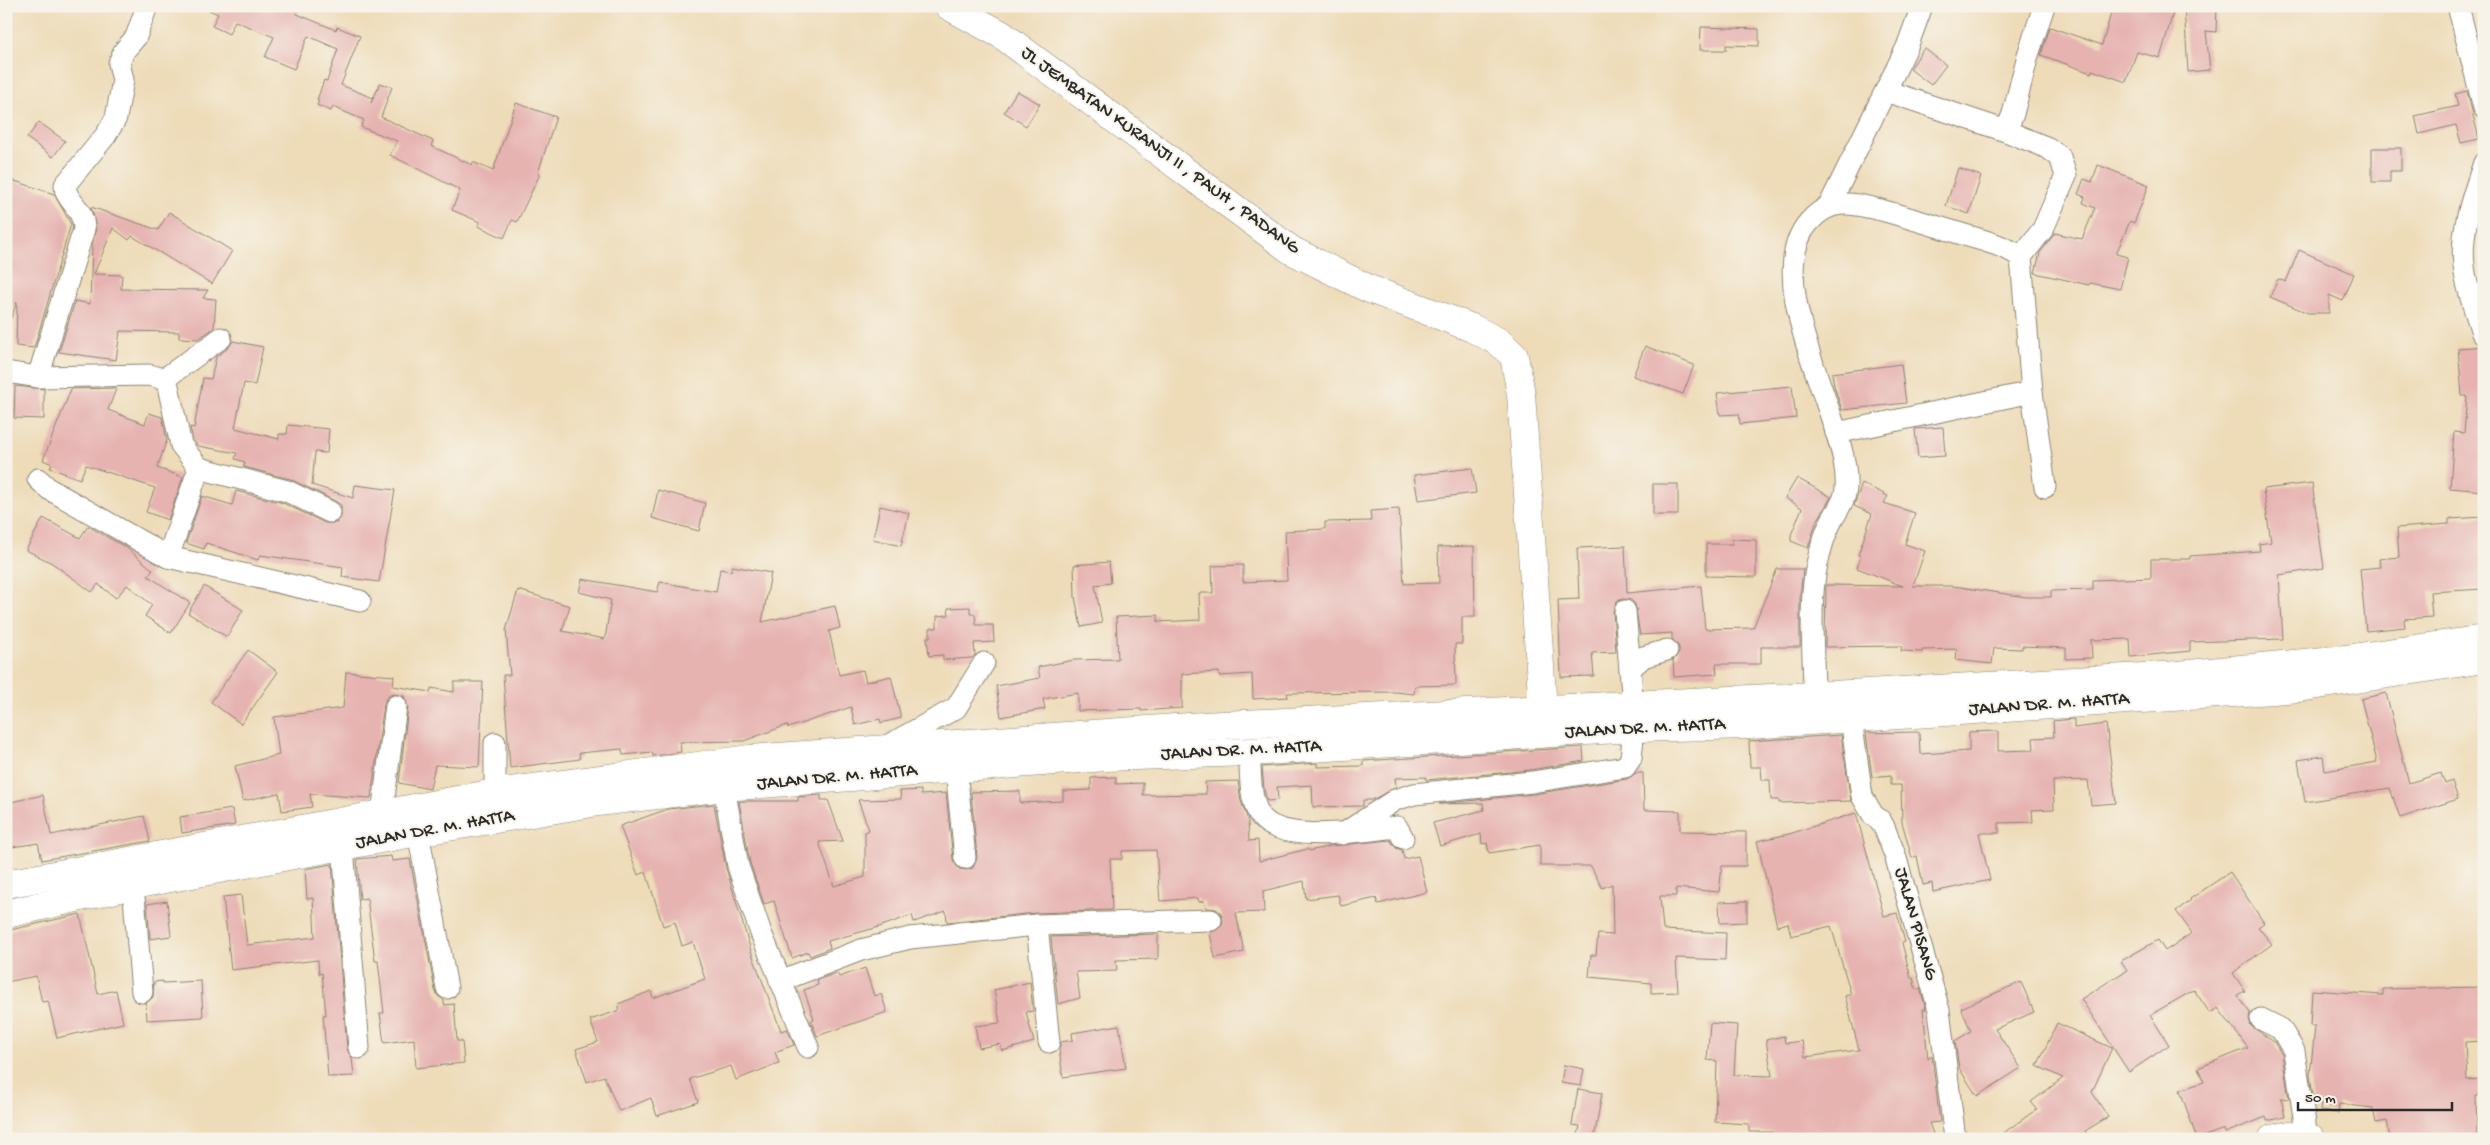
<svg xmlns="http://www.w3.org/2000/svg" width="2490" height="1145" viewBox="0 0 2490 1145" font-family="'Gochi Hand',sans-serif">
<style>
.building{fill:#e6b3b1}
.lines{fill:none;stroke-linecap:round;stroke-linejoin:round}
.street-casing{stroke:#8c8472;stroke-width:23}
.secondary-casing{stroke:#8c8472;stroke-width:29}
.street{stroke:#fff;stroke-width:21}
.secondary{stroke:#fff;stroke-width:28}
.labels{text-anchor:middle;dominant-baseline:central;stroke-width:4;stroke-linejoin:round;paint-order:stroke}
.street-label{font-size:19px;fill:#2b2b2b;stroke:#f7f3e8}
</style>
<rect width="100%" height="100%" fill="#f7f3e8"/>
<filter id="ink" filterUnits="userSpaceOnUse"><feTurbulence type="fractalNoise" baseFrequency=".02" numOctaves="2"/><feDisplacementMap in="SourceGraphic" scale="10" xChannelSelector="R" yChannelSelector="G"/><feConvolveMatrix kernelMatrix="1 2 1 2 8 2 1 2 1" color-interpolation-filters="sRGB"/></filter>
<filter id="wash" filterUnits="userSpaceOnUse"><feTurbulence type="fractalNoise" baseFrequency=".0096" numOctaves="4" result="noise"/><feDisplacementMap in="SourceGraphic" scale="20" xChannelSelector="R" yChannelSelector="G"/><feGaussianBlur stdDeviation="1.12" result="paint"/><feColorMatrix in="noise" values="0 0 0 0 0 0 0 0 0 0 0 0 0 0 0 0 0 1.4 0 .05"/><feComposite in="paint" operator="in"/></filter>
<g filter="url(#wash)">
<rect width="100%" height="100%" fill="#eedcb9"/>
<g id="blocks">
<g class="building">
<path d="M 200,6 L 300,6 L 297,14 L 336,30 L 337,27 L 360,36 L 341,85 L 373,98 L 371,103 L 380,83 L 392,87 L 381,117 L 433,141 L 431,146 L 472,165 L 473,162 L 493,171 L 516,103 L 556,117 L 538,173 L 540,174 L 517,222 L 512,220 L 504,238 L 478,226 L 480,222 L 452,210 L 460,190 L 390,155 L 397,141 L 361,127 L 364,120 L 333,107 L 331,111 L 317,105 L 319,101 L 317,100 L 324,80 L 327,81 L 338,49 L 308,36 L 294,69 L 265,57 L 274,37 L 235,21 L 229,34 L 212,26 L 218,14 Z"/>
<path d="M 2113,6 L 2175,6 L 2160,58 L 2137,52 L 2126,82 L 2092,70 L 2091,73 L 2041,55 L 2050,27 L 2102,45 Z"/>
<path d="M 2184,6 L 2217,6 L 2216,32 L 2206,31 L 2210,70 L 2188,72 Z"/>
<path d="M 1701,27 L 1759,29 L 1759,46 L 1726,45 L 1726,50 L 1700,50 Z"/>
<path d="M 1924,48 L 1946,65 L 1931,85 L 1910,69 Z"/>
<path d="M 1017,91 L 1040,104 L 1026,126 L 1004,112 Z"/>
<path d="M 2467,91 L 2479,139 L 2461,143 L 2456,125 L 2419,134 L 2415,116 L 2458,106 L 2455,94 Z"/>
<path d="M 39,122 L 65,141 L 53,157 L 27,138 Z"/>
<path d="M 2372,148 L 2401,148 L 2401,171 L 2390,171 L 2390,182 L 2372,182 Z"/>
<path d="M 2098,165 L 2149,185 L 2134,223 L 2130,221 L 2116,254 L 2128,257 L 2120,289 L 2090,283 L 2089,285 L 2035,273 L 2040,253 L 2055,233 L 2082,239 L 2095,208 L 2083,203 L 2085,197 L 2078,194 L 2084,179 L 2092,182 Z"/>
<path d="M 1958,168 L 1981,176 L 1969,214 L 1946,206 Z"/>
<path d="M 12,180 L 54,194 L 71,224 L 34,348 L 16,346 L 17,302 L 8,326 L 6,326 L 6,184 L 10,185 Z"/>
<path d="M 91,207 L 158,230 L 169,212 L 232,251 L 212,284 L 132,236 L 129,240 L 113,228 L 94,274 L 122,275 L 121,289 L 208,290 L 203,298 L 216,299 L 214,328 L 198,339 L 179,338 L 179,332 L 120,331 L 116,360 L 59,352 L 75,301 L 90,304 L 92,245 L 96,228 Z"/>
<path d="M 2299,250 L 2354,274 L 2343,301 L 2329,295 L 2329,313 L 2308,313 L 2270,297 L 2278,279 L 2286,282 Z"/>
<path d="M 233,341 L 263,347 L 255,385 L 244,383 L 235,428 L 279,439 L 279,434 L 287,434 L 288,425 L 329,429 L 327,453 L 315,452 L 312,485 L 353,498 L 355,485 L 395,490 L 379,582 L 342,577 L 343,567 L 260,555 L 258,560 L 206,543 L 204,549 L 186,543 L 202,496 L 232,505 L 236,491 L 283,503 L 325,523 L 337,523 L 341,517 L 341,505 L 335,501 L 290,479 L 244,467 L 245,462 L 235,459 L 237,453 L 198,446 L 193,440 L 190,427 L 194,428 L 203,378 L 211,379 L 216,357 L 228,348 Z"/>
<path d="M 1645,346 L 1694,365 L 1683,394 L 1633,376 Z"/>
<path d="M 2484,346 L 2484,491 L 2450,488 L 2454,432 L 2464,433 L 2467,396 L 2462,396 L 2458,348 Z"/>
<path d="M 1901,364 L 1906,403 L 1842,410 L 1834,386 L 1832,373 Z"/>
<path d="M 15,386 L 44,389 L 44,419 L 14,418 Z"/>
<path d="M 1792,386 L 1796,418 L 1740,424 L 1739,414 L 1720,415 L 1717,393 Z"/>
<path d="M 114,388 L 116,389 L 108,410 L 145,424 L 149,413 L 162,417 L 167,440 L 157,468 L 183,477 L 168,520 L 146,512 L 155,488 L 86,465 L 80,479 L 50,468 L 52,464 L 43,460 L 71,389 Z"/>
<path d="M 1943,427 L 1945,456 L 1918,458 L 1915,429 Z"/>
<path d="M 1472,468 L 1476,493 L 1418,500 L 1414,475 Z"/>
<path d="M 1797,478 L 1831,497 L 1816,523 L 1808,548 L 1791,541 L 1791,535 L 1802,508 L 1785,498 Z"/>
<path d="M 1862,483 L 1888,496 L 1884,503 L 1915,513 L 1905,544 L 1925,551 L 1913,586 L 1953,586 L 2026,597 L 2051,597 L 2051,591 L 2093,590 L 2093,580 L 2151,578 L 2151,559 L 2190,559 L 2190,556 L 2260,551 L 2259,544 L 2271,542 L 2263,489 L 2312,483 L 2324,568 L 2279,575 L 2283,639 L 2190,642 L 2190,651 L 2131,657 L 2130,639 L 2091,640 L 2092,658 L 2066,659 L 2066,648 L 2022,646 L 2022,649 L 1994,648 L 1992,664 L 1956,660 L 1957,649 L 1922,650 L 1922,652 L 1901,651 L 1902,646 L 1825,647 L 1826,585 L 1903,586 L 1857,568 L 1861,556 L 1858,555 L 1872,514 L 1854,506 Z"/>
<rect x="1653" y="484" width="25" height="31"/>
<path d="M 658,490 L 705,503 L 699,531 L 652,518 Z"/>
<path d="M 880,506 L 909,513 L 901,546 L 873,539 Z"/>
<path d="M 1399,509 L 1404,584 L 1439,583 L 1438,547 L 1474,546 L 1475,617 L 1462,617 L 1462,644 L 1455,644 L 1456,685 L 1415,686 L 1414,694 L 1395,692 L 1287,693 L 1288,697 L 1253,699 L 1252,674 L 1219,676 L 1219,672 L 1182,674 L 1182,708 L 1141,711 L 1141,709 L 1078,711 L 1078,693 L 1043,699 L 1045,709 L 1001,717 L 996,686 L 1040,678 L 1038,667 L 1074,660 L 1118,659 L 1116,617 L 1158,615 L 1158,622 L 1200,620 L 1199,593 L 1213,593 L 1212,566 L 1243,565 L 1243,582 L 1287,580 L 1285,531 L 1325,529 L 1325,522 L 1371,521 L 1370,511 Z"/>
<path d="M 2484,517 L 2484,589 L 2430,592 L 2432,617 L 2404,619 L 2405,627 L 2366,631 L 2360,569 L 2380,567 L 2379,559 L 2399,557 L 2397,528 L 2449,524 L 2449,519 Z"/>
<path d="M 43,518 L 80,538 L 88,526 L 127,548 L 153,570 L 148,576 L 190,603 L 171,633 L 145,616 L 152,605 L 127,585 L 116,598 L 98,584 L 92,592 L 52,563 L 26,550 Z"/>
<path d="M 1732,539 L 1756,540 L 1756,577 L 1706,576 L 1706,544 L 1732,544 Z"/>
<path d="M 1625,546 L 1627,593 L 1701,586 L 1705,629 L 1753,628 L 1777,569 L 1803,569 L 1800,596 L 1800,647 L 1761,647 L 1761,664 L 1716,664 L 1717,674 L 1674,677 L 1673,660 L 1679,653 L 1679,647 L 1672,639 L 1672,633 L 1640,635 L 1635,604 L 1631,600 L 1623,599 L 1617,601 L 1613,612 L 1616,652 L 1592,653 L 1594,676 L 1561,677 L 1558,600 L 1579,599 L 1577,548 Z"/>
<path d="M 1109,562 L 1111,583 L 1095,585 L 1102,623 L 1081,627 L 1075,597 L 1074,565 Z"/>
<path d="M 732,566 L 771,573 L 762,622 L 835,606 L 840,628 L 829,631 L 839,675 L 863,670 L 866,682 L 891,676 L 901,718 L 881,723 L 880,719 L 855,725 L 851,707 L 788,728 L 787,725 L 744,741 L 680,742 L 681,752 L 653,756 L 652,752 L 623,755 L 622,749 L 579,753 L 580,759 L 510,768 L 503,675 L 510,675 L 506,630 L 518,590 L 570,606 L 562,631 L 605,639 L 611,600 L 579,592 L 582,579 L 657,592 L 660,582 L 716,592 L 720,569 L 731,571 Z"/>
<path d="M 204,586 L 243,610 L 227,637 L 188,613 Z"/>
<path d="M 970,607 L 970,614 L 975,614 L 976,625 L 993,625 L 994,642 L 974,643 L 975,655 L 972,658 L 943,660 L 943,655 L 929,656 L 927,637 L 930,637 L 930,628 L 937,628 L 937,616 L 949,615 L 948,608 Z"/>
<path d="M 248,650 L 278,672 L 241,724 L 211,702 Z"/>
<path d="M 346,672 L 394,676 L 393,686 L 431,692 L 431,688 L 454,692 L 454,682 L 483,682 L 479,767 L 435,765 L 430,789 L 399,783 L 408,707 L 404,696 L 392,694 L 386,698 L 384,704 L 371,798 L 310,794 L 312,807 L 282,811 L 279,793 L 243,801 L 235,766 L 279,755 L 274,717 L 343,708 Z"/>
<path d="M 2386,693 L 2409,783 L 2441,773 L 2445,784 L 2452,781 L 2458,799 L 2400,818 L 2390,788 L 2305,802 L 2298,760 L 2323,756 L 2325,771 L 2377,762 L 2361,699 Z"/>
<path d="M 2074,719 L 2074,728 L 2106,724 L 2116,803 L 2091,805 L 2088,780 L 2053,781 L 2054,809 L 2032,810 L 2033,822 L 1999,823 L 1999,833 L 1979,833 L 1990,880 L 1933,892 L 1932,883 L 1923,885 L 1917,856 L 1912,858 L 1902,822 L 1901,785 L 1891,785 L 1891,775 L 1872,777 L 1866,733 L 1919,732 L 1920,754 L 1969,751 L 1969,732 L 1998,731 L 1998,751 L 2034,750 L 2033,738 L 2054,737 L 2053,721 Z"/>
<path d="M 1841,735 L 1851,801 L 1779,803 L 1779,800 L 1771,800 L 1770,780 L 1762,780 L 1761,767 L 1750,767 L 1749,741 Z"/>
<path d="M 1583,747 L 1584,761 L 1530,770 L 1426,780 L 1426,777 L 1395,778 L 1396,787 L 1372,800 L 1363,800 L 1363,806 L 1313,807 L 1312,785 L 1277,787 L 1278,800 L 1267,801 L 1264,789 L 1262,767 L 1317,763 L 1317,767 L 1363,766 L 1363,761 Z"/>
<path d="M 1636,773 L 1643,773 L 1644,810 L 1680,811 L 1680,831 L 1746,832 L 1746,866 L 1722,866 L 1719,892 L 1676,888 L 1676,896 L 1660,896 L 1663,930 L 1726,933 L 1725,960 L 1676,958 L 1678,992 L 1651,993 L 1651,983 L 1589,977 L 1591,955 L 1596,955 L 1598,934 L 1613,935 L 1612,884 L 1602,888 L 1591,866 L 1540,866 L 1540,845 L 1489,853 L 1487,843 L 1482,844 L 1481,834 L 1440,846 L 1433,823 L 1484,810 L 1483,803 L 1439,804 L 1534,794 L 1627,779 Z"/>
<path d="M 1116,777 L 1116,784 L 1143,783 L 1143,795 L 1206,794 L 1205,782 L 1238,781 L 1241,801 L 1248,820 L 1249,841 L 1258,840 L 1259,861 L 1308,849 L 1309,851 L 1331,846 L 1390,840 L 1396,848 L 1402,850 L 1404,859 L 1418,856 L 1427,892 L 1378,904 L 1376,898 L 1341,906 L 1338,895 L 1306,899 L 1304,881 L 1263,891 L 1264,912 L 1236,913 L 1244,952 L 1215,958 L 1210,933 L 1222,926 L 1223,920 L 1221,913 L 1216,909 L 1206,908 L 1204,901 L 1199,902 L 1198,898 L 1160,901 L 1156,850 L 1122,851 L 1122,859 L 1110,859 L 1112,910 L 1036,913 L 947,922 L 946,911 L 914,922 L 912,915 L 879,927 L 828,941 L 830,948 L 810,956 L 808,952 L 792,958 L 774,901 L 764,904 L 750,863 L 739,801 L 798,801 L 798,797 L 821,795 L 821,800 L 828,800 L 843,841 L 819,842 L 834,886 L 865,877 L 865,832 L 869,830 L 858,800 L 901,799 L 900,791 L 921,790 L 921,795 L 946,793 L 953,860 L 959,869 L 966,870 L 973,868 L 977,857 L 971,792 L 1020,791 L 1020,803 L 1063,801 L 1063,791 L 1091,790 L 1091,778 Z"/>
<path d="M 43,795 L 51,835 L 144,816 L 150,841 L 42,860 L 38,843 L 6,848 L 6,803 Z"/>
<path d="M 714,804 L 726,868 L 751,951 L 781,1031 L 787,1029 L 794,1045 L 775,1052 L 779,1063 L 736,1080 L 731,1066 L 690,1079 L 698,1102 L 657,1116 L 651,1098 L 619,1111 L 604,1076 L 587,1082 L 576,1049 L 598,1042 L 590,1020 L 620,1010 L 618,1004 L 651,991 L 653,998 L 705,979 L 693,942 L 682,946 L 675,922 L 663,926 L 646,872 L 638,875 L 620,826 L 668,809 Z"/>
<path d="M 232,809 L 235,825 L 182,833 L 180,817 Z"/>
<path d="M 1856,813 L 1884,916 L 1897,913 L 1905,942 L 1902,943 L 1911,978 L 1913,978 L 1916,990 L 1920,988 L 1926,1009 L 1923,1009 L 1928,1059 L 1932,1056 L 1940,1122 L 1929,1123 L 1935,1139 L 1771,1139 L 1772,1132 L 1749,1132 L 1749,1124 L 1715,1122 L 1717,1061 L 1707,1060 L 1710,1023 L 1737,1025 L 1734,1075 L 1772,1076 L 1766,1040 L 1784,1036 L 1785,1043 L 1802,1041 L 1805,1057 L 1859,1050 L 1845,996 L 1851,994 L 1831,926 L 1791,936 L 1788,923 L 1777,926 L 1757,841 L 1789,834 Z"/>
<path d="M 391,856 L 392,861 L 410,859 L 435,990 L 438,996 L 444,1000 L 444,1005 L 454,1004 L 457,1041 L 462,1041 L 464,1063 L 416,1068 L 414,1039 L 384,1043 L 380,1013 L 384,1013 L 378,961 L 375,961 L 367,898 L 360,899 L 357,859 Z"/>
<path d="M 332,864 L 347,1049 L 352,1058 L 354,1076 L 328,1077 L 323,1015 L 326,1015 L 322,973 L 319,974 L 318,960 L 231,970 L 223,897 L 241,895 L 247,945 L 315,937 L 313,898 L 307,899 L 305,869 Z"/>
<path d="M 2230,872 L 2264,923 L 2258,927 L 2272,944 L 2233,973 L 2245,991 L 2237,995 L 2250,1013 L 2249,1019 L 2251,1026 L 2274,1042 L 2282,1055 L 2289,1099 L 2281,1098 L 2285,1117 L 2267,1121 L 2266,1117 L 2225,1133 L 2224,1129 L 2197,1139 L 2180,1090 L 2204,1082 L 2198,1068 L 2248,1048 L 2218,1008 L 2210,1013 L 2194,990 L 2150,1015 L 2169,1045 L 2129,1072 L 2081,999 L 2127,970 L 2121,961 L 2158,940 L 2165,951 L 2192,933 L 2176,911 L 2191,900 L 2190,899 Z"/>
<path d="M 167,901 L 171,936 L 150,939 L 147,904 Z"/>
<path d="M 1747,901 L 1747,922 L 1720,923 L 1719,902 Z"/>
<path d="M 80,914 L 98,994 L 116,990 L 123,1023 L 57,1038 L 48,1001 L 42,1002 L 36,976 L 6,982 L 6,931 Z"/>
<path d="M 1158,934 L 1158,959 L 1116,960 L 1117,971 L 1076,972 L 1080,998 L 1058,1004 L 1051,937 Z"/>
<path d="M 865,968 L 874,996 L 881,994 L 887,1012 L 817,1036 L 811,1021 L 814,1019 L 804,990 L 818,985 L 817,980 L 837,973 L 839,977 Z"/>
<path d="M 163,981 L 163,983 L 201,981 L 203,1017 L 147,1020 L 146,1003 L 153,997 L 154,982 Z"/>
<path d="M 1030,982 L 1033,1011 L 1026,1012 L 1034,1042 L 1002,1051 L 1000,1044 L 979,1048 L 975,1026 L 1000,1023 L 994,990 Z"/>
<path d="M 2021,982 L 2034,1012 L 1995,1029 L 2021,1068 L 1977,1096 L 1959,1068 L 1955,1041 L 1971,1031 L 1961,1008 Z"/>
<path d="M 2482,987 L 2484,1041 L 2465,1042 L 2467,1080 L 2478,1079 L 2479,1096 L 2476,1096 L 2477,1139 L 2390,1139 L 2387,1121 L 2376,1123 L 2373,1108 L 2339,1104 L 2338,1113 L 2320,1111 L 2321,1103 L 2314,1102 L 2310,1076 L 2315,1026 L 2310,1026 L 2312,990 L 2383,995 L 2383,989 Z"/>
<path d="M 2057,1023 L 2112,1048 L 2092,1092 L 2108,1117 L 2085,1131 L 2091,1139 L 1995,1139 L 2037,1109 L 2031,1102 L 2063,1078 L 2037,1066 Z"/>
<path d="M 1119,1025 L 1126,1068 L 1063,1077 L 1059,1050 L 1061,1042 L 1073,1040 L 1072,1033 Z"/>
<path d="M 1564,1065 L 1584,1069 L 1581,1086 L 1561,1083 Z"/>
<path d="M 1578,1089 L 1602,1093 L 1594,1139 L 1577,1139 L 1580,1126 L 1572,1125 Z"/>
</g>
</g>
</g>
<g filter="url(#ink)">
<use href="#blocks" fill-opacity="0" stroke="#8c8472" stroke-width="1"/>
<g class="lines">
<g class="street-casing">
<g id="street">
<path d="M 2458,6 L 2484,108"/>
<path d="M 1886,91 L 2006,131"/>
<path d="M 1830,204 L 1907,47 L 1922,6"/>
<path d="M 2021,257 L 2043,229 L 2066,176 L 2060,157 L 2048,148 L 2006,131 L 2013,114 L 2028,55 L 2044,6"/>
<path d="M 2482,333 C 2476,312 2466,288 2464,266 C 2460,230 2473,196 2484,163"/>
<path d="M 6,372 L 38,377 L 149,375 L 164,379 L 168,386 L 181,445 L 199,468 L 168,557"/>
<path d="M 38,377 L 84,229 C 84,207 64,200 65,185 L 106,135 L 116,118 L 123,80 L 119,63 L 124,51 L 136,37 L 147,6"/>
<path d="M 164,379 L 221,338"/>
<path d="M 1836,433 L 2032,392"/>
<path d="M 199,468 L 287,491 L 330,512"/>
<path d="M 38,479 L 49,489 L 168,557 L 360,601"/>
<path d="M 1625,611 L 1633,705"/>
<path d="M 1630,669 L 1643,657 L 1667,650"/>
<path d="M 1814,696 C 1814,653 1808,606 1817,564 C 1820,551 1824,536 1830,524 C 1834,515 1843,504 1845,494 C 1847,487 1846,475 1845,467 C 1836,404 1761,276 1809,222 C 1831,197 1852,203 1881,210 C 1910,218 1939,227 1968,236 C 1986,241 2005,246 2021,257 L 2032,392 L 2045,487"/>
<path d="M 1851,719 L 1862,796 L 1873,815 L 1880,820 L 1884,827 L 1895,855 L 1939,1010 L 1955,1139"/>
<path d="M 495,743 L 495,793"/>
<path d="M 887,746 L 956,708 L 984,663"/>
<path d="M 1249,752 C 1251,771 1249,795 1258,812 C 1275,847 1366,830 1397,827 L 1403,838"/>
<path d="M 956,769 L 965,858"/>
<path d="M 724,787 L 738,866 L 761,933 L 808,1047"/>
<path d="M 382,814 L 396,706"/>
<path d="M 418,832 L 447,988"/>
<path d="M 1343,834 L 1395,800 L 1414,794 L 1532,782 L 1625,767 L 1631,758 L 1634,728"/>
<path d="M 343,847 L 359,1048"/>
<path d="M 133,885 L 142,992"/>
<path d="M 1037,925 L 1049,1042"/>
<path d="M 780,981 L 861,950 L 910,938 L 1037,925 L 1211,920"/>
<path d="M 2261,1019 L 2281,1029 L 2294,1051 L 2307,1137"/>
</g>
</g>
<g class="secondary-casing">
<g id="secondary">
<path d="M 949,6 L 1002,35 L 1291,250 L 1367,288 L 1472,328 L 1499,342 L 1514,356 L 1521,394 L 1543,709"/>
<path d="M 6,884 L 495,793 L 750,759 L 1203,726 L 1814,696 L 2178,675 L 2345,659 L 2484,639"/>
<path d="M 6,914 L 133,885 L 418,832 L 598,802 L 724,787 L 1106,757 L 1249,752 L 1634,728 L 1749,725 L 2218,694 L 2299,688 L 2484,659"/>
<path d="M 2272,1139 L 2290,1135 L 2312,1139"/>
</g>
</g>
<use href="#street" class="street"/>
<use href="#secondary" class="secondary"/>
</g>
</g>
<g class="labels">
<g class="street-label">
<text transform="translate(1160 151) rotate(36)">JL JEMBATAN KURANJI II , PAUH , PADANG</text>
<text transform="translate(2049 705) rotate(-4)">JALAN DR. M. HATTA</text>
<text transform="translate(1645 729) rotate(-3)">JALAN DR. M. HATTA</text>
<text transform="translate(1241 751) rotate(-3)">JALAN DR. M. HATTA</text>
<text transform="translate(837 778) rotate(-5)">JALAN DR. M. HATTA</text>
<text transform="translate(435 830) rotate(-10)">JALAN DR. M. HATTA</text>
<text transform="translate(1915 924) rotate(74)">JALAN PISANG</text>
</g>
</g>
<rect width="2490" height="1145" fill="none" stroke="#f7f3e8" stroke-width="25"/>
<path d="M2298 1102v8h154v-8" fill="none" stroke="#2b2b2b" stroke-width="2.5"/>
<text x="2305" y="1102" font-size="15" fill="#2b2b2b" stroke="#f7f3e8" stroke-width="4" paint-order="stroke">50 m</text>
</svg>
